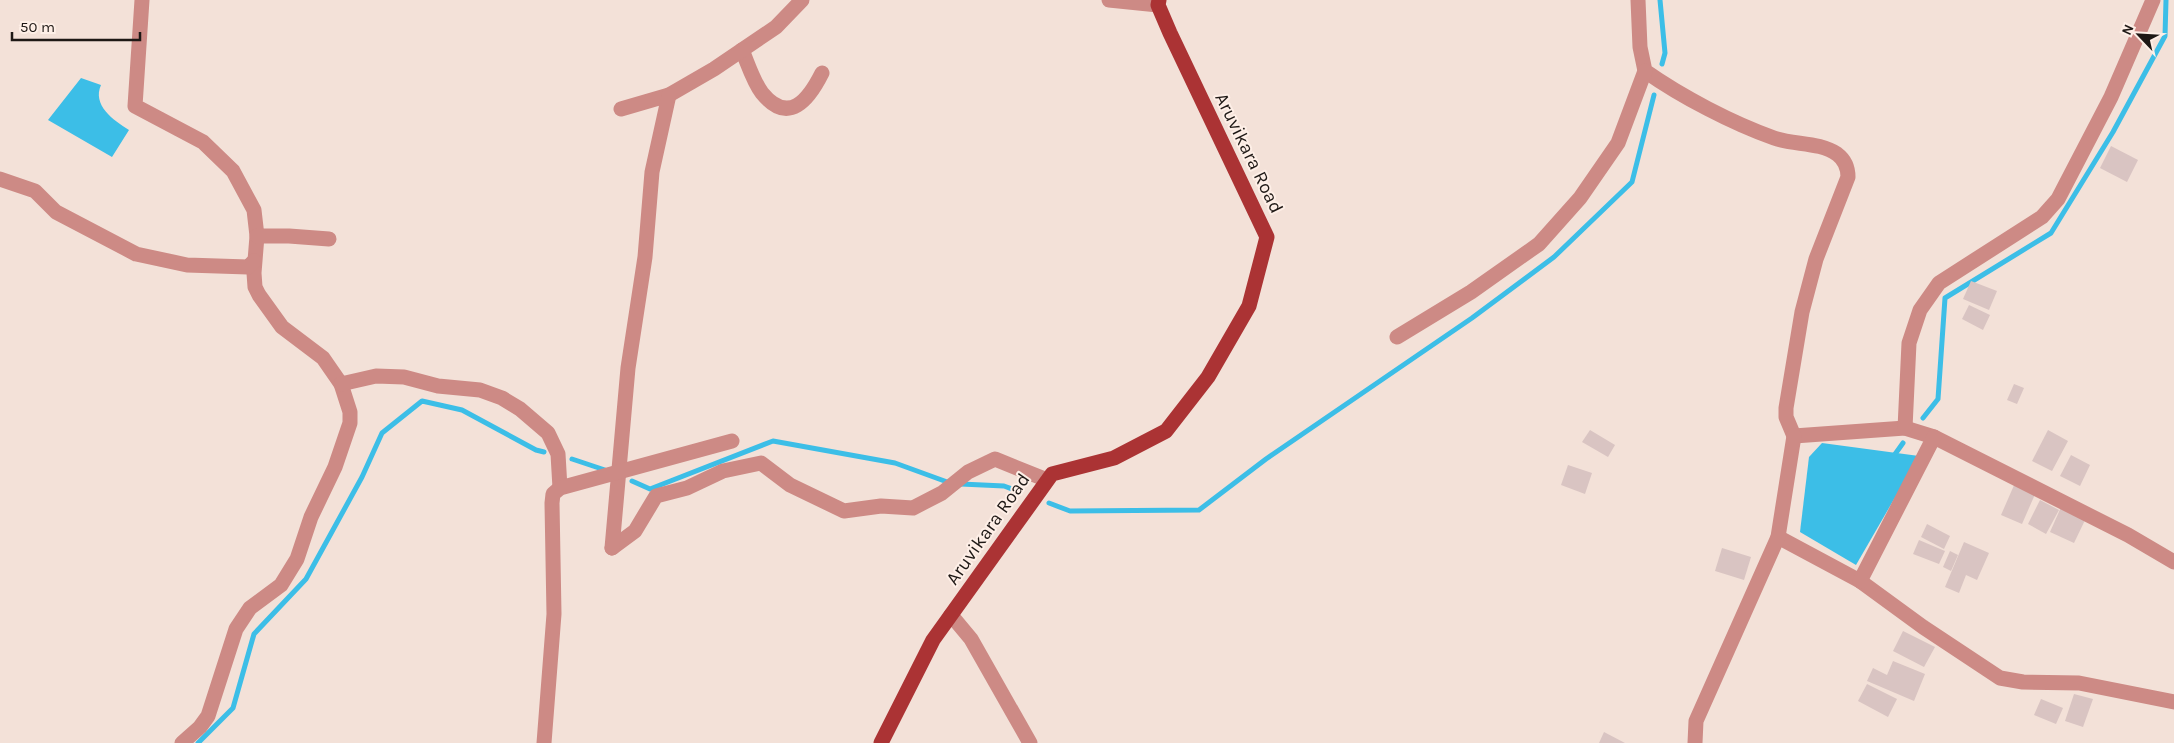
<svg xmlns="http://www.w3.org/2000/svg" width="2174" height="743" viewBox="0 0 2174 743" font-family="Karla,sans-serif">
<style>
.water{fill:#3cbee7}
.lines{fill:none;stroke-linecap:round;stroke-linejoin:round}
.stream{stroke:#3cbee7;stroke-width:5}
.building{fill:#d9c4c2}
.minor{stroke:#cd8a85;stroke-width:15}
.major{stroke:#ab3334;stroke-width:15}
.labels{text-anchor:middle;dominant-baseline:central;stroke-width:4;stroke-linejoin:round;paint-order:stroke}
.street-label{font-size:19px;fill:#1e1815;stroke:#feefe7}
</style>
<rect width="100%" height="100%" fill="#f3e1d8"/>
<g class="water">
<path d="M 81,78 L 101,85 C 92,105 113,120 129,130 L 112,157 L 48,120 Z"/>
<path d="M 1822,443 L 1919,456 L 1856,565 L 1800,532 L 1809,457 Z"/>
</g>
<g class="lines">
<g class="stream">
<path d="M 1660,0 L 1665,53 L 1662,64"/>
<path d="M 1923,418 L 1938,399 L 1945,298 L 2051,233 L 2113,132 L 2165,36 L 2166,0"/>
<path d="M 1893,457 L 1903,443"/>
<path d="M 572,459 L 605,470"/>
<path d="M 632,481 L 650,489 L 773,441 L 895,463 L 950,483"/>
<path d="M 961,484 L 1004,486 L 1020,492"/>
<path d="M 1049,503 L 1070,511 L 1199,510 L 1266,459 L 1472,318 L 1554,257 L 1632,182 L 1654,95"/>
<path d="M 198,743 L 233,708 L 254,634 L 306,579 L 362,477 L 382,433 L 422,401 L 462,410 L 536,450 L 544,452"/>
</g>
</g>
<g class="building">
<path d="M 2111,146 L 2138,160 L 2127,182 L 2100,168 Z"/>
<path d="M 1971,281 L 1997,291 L 1989,310 L 1963,299 Z"/>
<path d="M 1969,305 L 1990,315 L 1983,330 L 1962,319 Z"/>
<path d="M 2014,384 L 2024,388 L 2017,404 L 2007,400 Z"/>
<path d="M 1590,430 L 1615,445 L 1608,457 L 1582,442 Z"/>
<path d="M 2048,430 L 2068,441 L 2052,471 L 2032,461 Z"/>
<path d="M 2071,455 L 2090,465 L 2080,486 L 2060,476 Z"/>
<path d="M 1568,465 L 1592,473 L 1585,494 L 1561,485 Z"/>
<path d="M 2015,483 L 2036,492 L 2022,524 L 2001,515 Z"/>
<path d="M 2040,500 L 2059,510 L 2046,534 L 2028,524 Z"/>
<path d="M 2062,505 L 2087,516 L 2074,543 L 2050,532 Z"/>
<path d="M 1927,524 L 1950,536 L 1944,549 L 1921,537 Z"/>
<path d="M 1919,540 L 1945,551 L 1939,564 L 1913,554 Z"/>
<path d="M 1964,542 L 1989,553 L 1977,580 L 1966,575 L 1959,593 L 1945,587 Z"/>
<path d="M 1722,548 L 1751,557 L 1744,580 L 1715,571 Z"/>
<path d="M 1950,551 L 1958,555 L 1951,571 L 1943,567 Z"/>
<path d="M 1903,631 L 1935,647 L 1924,667 L 1893,651 Z"/>
<path d="M 1893,661 L 1925,674 L 1914,701 L 1867,681 L 1873,668 L 1887,675 Z"/>
<path d="M 1867,684 L 1897,699 L 1888,717 L 1858,701 Z"/>
<path d="M 2074,694 L 2093,699 L 2083,727 L 2065,721 Z"/>
<path d="M 2041,699 L 2063,708 L 2056,724 L 2034,715 Z"/>
<path d="M 1604,732 L 1625,743 L 1599,743 Z"/>
</g>
<g class="lines">
<g class="minor">
<path d="M 142,0 L 135,106 L 203,142 L 233,171 L 254,210 L 257,236 L 254,273 L 255,287 L 259,295 L 282,327 L 323,358 L 341,384 L 350,412 L 350,423 L 335,467 L 311,517 L 297,559 L 281,585 L 250,608 L 236,629 L 208,716 L 200,727 L 182,743"/>
<path d="M 1109,0 L 1158,5"/>
<path d="M 1638,0 L 1640,47 L 1645,71 C 1682,97 1732,123 1774,138 C 1794,145 1820,142 1837,154 C 1845,160 1848,167 1848,177 L 1816,259 L 1802,312 L 1786,408 L 1786,417 L 1794,436 L 1905,428 L 1934,437 L 2128,535 L 2174,562"/>
<path d="M 742,50 C 748,64 753,81 762,93 C 789,126 809,99 822,73"/>
<path d="M 621,109 L 669,95 L 714,69 L 776,27 L 802,0"/>
<path d="M 0,179 L 35,191 L 56,212 L 136,254 L 187,265 L 248,267 L 254,261"/>
<path d="M 257,236 L 289,236 L 329,239"/>
<path d="M 1397,337 L 1471,292 L 1539,244 L 1580,198 L 1618,143 L 1645,71"/>
<path d="M 341,384 L 376,376 L 404,377 L 438,386 L 480,390 L 502,398 L 520,409 L 548,433 L 558,454 L 560,488"/>
<path d="M 1905,428 L 1909,343 L 1920,310 L 1939,283 L 2042,217 L 2058,199 L 2111,97 L 2153,0"/>
<path d="M 1778,537 L 1860,581 L 1923,627 L 2000,678 L 2023,682 L 2079,683 L 2174,702"/>
<path d="M 612,548 L 635,531 L 656,496 L 687,488 L 723,471 L 761,463 L 790,485 L 844,511 L 881,506 L 913,508 L 942,493 L 968,472 L 995,459 L 1047,480"/>
<path d="M 612,548 L 628,368 L 645,257 L 652,172 L 669,95"/>
<path d="M 1860,581 L 1934,437"/>
<path d="M 951,615 L 971,639 L 1030,743"/>
<path d="M 544,743 L 554,614 L 552,503 L 553,494 L 560,488 L 732,441"/>
<path d="M 1695,743 L 1696,721 L 1778,537 L 1794,436"/>
</g>
<path class="major" d="M 881,743 L 933,640 L 1052,474 L 1114,458 L 1166,431 L 1208,377 L 1249,306 L 1267,237 L 1170,33 L 1158,5 L 1159,0"/>
</g>
<g class="labels">
<g class="street-label">
<text transform="translate(1249 153) rotate(64)">Aruvikara Road</text>
<text transform="translate(988 529) rotate(-55)">Aruvikara Road</text>
</g>
</g>
<g transform="translate(2139 35) rotate(295)" stroke="#feefe7" stroke-width="4" paint-order="stroke">
<path d="M0-4L9 19L0 12L-9 19Z" fill="#1e1815"/>
<text y="-8" font-size="14" font-weight="bold" text-anchor="middle" fill="#1e1815">N</text>
</g>
<path d="M12 32v8h128v-8" fill="none" stroke="#1e1815" stroke-width="2.5"/>
<text x="20" y="32" font-size="15" fill="#1e1815" stroke="#feefe7" stroke-width="4" paint-order="stroke">50 m</text>
</svg>
